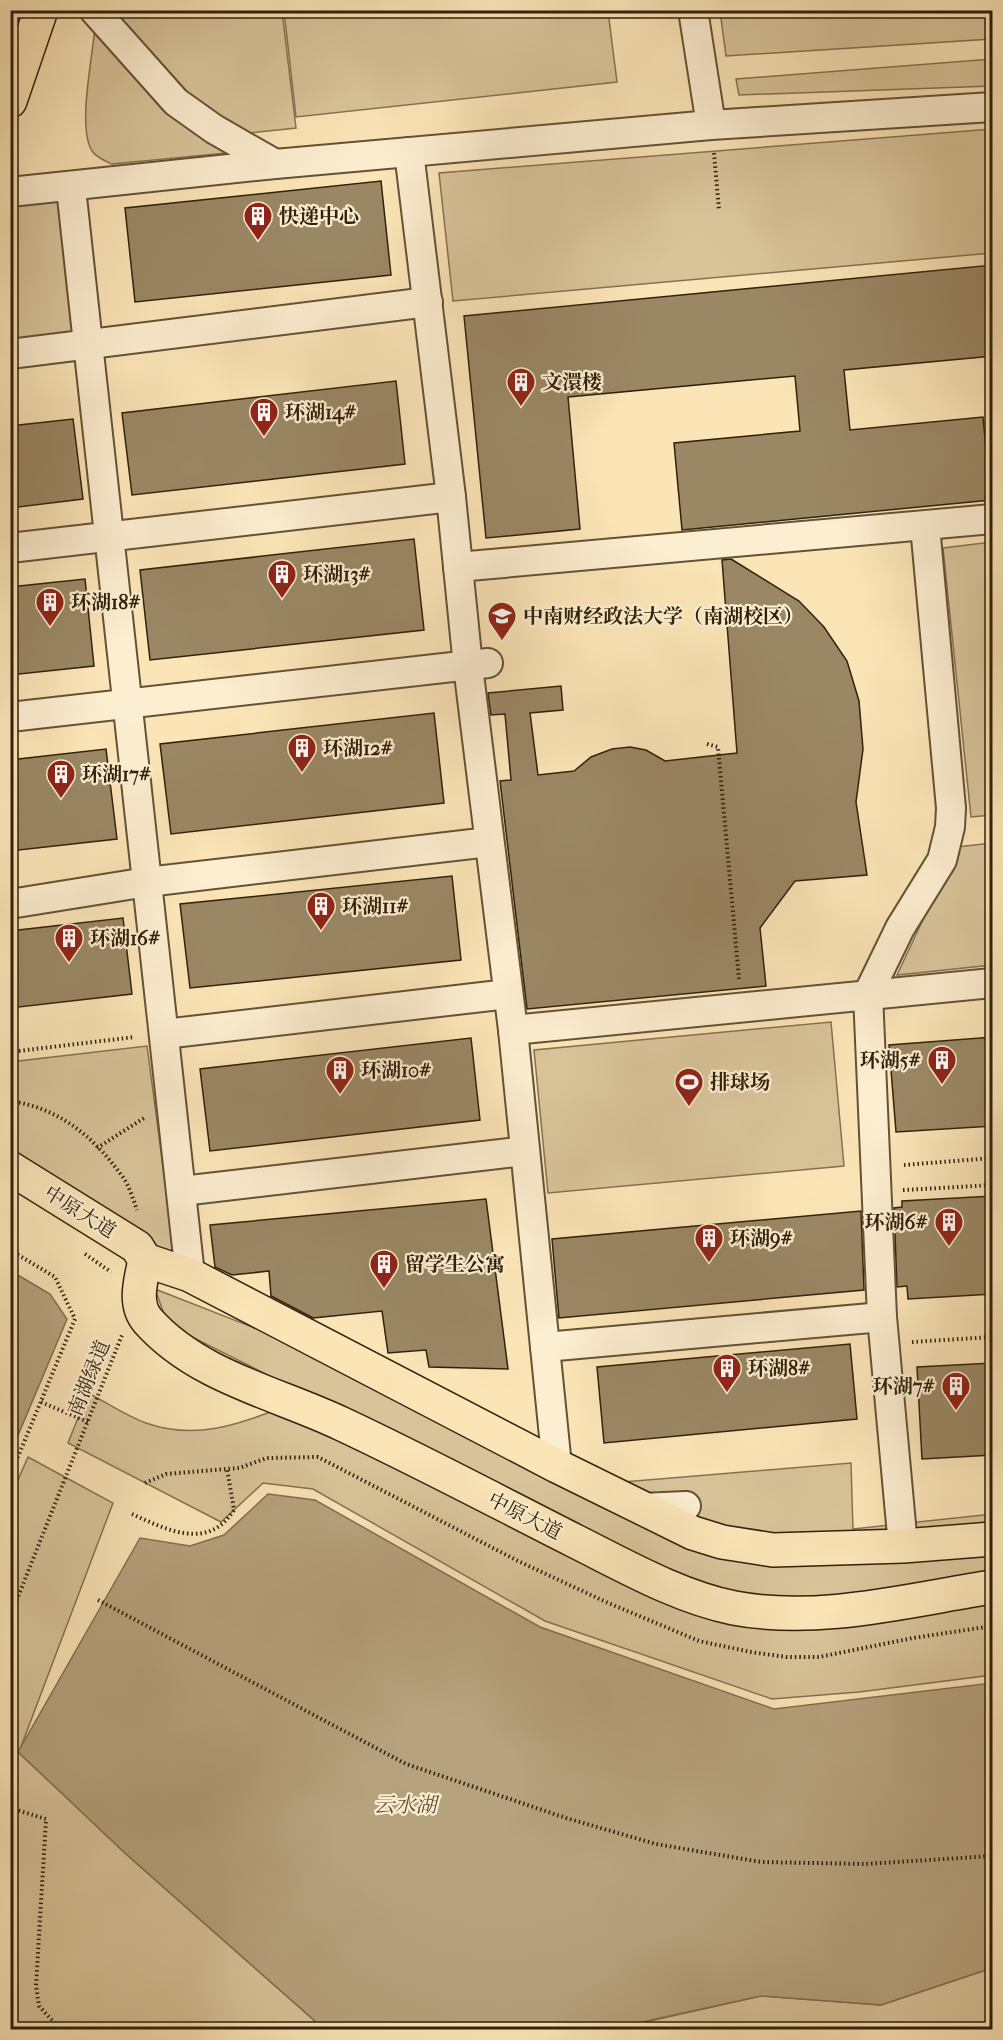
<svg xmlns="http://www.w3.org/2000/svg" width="1003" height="2040" viewBox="0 0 1003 2040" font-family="'IM FELL French Canon','Noto Serif SC',serif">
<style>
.green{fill:#d9c49a;stroke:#857252;stroke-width:1.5}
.water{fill:#b6a27d;stroke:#816e4f;stroke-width:1.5}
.building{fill:#9a8764;stroke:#31210b;stroke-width:1.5}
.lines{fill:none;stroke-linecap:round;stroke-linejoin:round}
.minor-casing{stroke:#645236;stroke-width:32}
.major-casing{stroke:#31210b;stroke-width:36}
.path{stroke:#31210b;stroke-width:4;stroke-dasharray:1.5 3;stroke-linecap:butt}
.minor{stroke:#fceed0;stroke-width:28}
.major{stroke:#fbe5b7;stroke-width:33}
.labels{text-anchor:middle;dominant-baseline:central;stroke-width:4.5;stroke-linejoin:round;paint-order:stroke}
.poi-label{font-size:20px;font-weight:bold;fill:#31210b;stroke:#fceed0;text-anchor:start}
.street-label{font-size:20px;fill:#31210b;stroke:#fceed0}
.water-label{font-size:21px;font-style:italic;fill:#604e33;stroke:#fceed0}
</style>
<rect width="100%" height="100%" fill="#fbe5b7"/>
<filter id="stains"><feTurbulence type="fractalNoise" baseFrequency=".00333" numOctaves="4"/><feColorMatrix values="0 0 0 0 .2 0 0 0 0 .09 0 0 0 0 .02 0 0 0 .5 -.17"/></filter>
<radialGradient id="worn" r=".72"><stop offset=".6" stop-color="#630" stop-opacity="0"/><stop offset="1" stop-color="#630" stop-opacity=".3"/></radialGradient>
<g class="green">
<path d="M 120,11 L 282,11 L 296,128 L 229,135 L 132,53 Z"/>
<path d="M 284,11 L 608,11 L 617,82 L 296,117 Z"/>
<path d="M 720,11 L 992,11 L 992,39 L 726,56 Z"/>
<path d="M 95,26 L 167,110 L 227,153 L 112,164 C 105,161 97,158 92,151 C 77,127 93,56 95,26 Z"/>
<path d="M 992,59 L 992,86 L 739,95 L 736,79 Z"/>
<path d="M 992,129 L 992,253 L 453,301 L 439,173 Z"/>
<path d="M 67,196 L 81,339 L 11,348 L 10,202 Z"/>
<path d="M 992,542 L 992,815 L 971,817 L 943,548 Z"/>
<path d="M 992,843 L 992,965 L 897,975 L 957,847 Z"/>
<path d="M 831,1022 L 844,1166 L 548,1193 L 534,1050 Z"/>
<path d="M 147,1046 L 175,1257 L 11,1159 L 10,1062 Z"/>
<path d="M 155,1289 L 311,1350 L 623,1482 L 851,1463 L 853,1529 L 992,1514 L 992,1580 L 773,1605 L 681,1582 L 168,1325 Z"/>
<path d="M 88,1393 C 106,1402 126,1416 146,1423 C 197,1441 239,1424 286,1406 L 687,1603 L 992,1594 L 992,1675 L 859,1692 L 772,1699 L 545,1621 L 313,1489 L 263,1483 L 221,1522 L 68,1443 Z"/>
<path d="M 28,1457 L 113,1503 L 19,1752 L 126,1854 L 324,2029 L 25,2030 L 11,2020 L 10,1498 Z"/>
<path d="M 992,1968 L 992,2029 L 610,2030 L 761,1996 L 881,2005 Z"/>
</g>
<g class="water">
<path d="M 11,1271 L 50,1294 L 67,1319 L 11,1452 Z"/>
<path d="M 268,1494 L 315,1500 L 540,1627 L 774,1709 L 992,1683 L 992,1968 L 881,2005 L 761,1996 L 610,2029 L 324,2029 L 126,1854 L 18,1752 L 140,1538 L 190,1546 L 224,1535 Z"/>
</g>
<g class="building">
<path d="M 381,181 L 391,275 L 135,302 L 125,208 Z"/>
<path d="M 993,265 L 993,356 L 844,370 L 850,430 L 983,417 L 991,500 L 682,530 L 674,443 L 800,431 L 795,376 L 568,397 L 580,529 L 486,538 L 464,316 Z"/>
<path d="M 396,381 L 405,464 L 132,495 L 122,413 Z"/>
<path d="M 73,419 L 83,499 L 10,508 L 10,426 Z"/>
<path d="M 414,539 L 424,630 L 150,660 L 140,570 Z"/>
<path d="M 731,559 L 799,601 L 824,627 L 847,661 L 859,701 L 863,749 L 856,802 L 867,875 L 795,881 L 760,928 L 766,986 L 527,1009 L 500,781 L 511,780 L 505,714 L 491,715 L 488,693 L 561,686 L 563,710 L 530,713 L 538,775 L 574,771 L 591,757 L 612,749 L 630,747 L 646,750 L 665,761 L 737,753 L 722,560 Z"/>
<path d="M 85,579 L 94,666 L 10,675 L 10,587 Z"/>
<path d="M 434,713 L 444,803 L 171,834 L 160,744 Z"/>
<path d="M 106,749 L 117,839 L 10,851 L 10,760 Z"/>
<path d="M 452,876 L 461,960 L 190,988 L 180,904 Z"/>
<path d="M 123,918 L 132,994 L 10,1008 L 10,931 Z"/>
<path d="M 993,1037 L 993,1126 L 896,1132 L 889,1045 Z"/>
<path d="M 471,1038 L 480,1120 L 210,1151 L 200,1069 Z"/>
<path d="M 993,1196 L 993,1294 L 908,1299 L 907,1286 L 897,1287 L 894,1208 L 902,1207 L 902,1201 Z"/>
<path d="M 486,1199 L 508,1369 L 429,1367 L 426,1350 L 388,1353 L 382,1311 L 313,1318 L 271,1296 L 269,1271 L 232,1275 L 215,1267 L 210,1225 Z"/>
<path d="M 861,1211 L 864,1290 L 559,1318 L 552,1239 Z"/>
<path d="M 850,1344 L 857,1419 L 604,1443 L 597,1367 Z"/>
<path d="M 993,1363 L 993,1455 L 922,1459 L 917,1367 Z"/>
</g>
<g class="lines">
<g class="minor-casing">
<g id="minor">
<path d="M 94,10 L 176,102 L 214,129 L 275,164"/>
<path d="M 693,10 L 711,125"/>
<path d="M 409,152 L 451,497 L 468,666 L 513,1030 L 557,1466"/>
<path d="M 71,188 L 190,1275"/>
<path d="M 10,192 L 275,164 L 711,125 L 992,107"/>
<path d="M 10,354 L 428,302"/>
<path d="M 10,548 L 451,497"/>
<path d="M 458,567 L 992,519"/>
<path d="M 10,717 L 488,663"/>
<path d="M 10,904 L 147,882 L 489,842"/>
<path d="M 513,1030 L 992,983"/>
<path d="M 164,1034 L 508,994"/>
<path d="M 182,1191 L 525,1151"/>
<path d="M 545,1347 L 882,1317"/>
<path d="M 642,1508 L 686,1506"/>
<path d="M 903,1546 L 882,1317 L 868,994 L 900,928 L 942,860 L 950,827 L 951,808 L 925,526"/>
</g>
</g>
<g class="major-casing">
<g id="major">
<path d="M 10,101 L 41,10"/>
<path d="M 10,1168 L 137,1247 L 145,1260 L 190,1275 L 557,1466 L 693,1533 L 722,1542 L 773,1550 L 903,1546 L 992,1539"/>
<path d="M 145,1260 C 141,1280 133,1304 148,1321 C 198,1377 277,1393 342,1424 C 421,1461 498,1502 575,1541 C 625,1566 679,1597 734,1608 C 819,1624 908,1600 992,1587"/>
</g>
</g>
<g class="path">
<path d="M 714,153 L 719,210"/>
<path d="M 707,744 L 718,747 L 739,979"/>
<path d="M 10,1052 L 135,1037"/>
<path d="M 10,1101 C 59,1108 93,1136 122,1176 C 129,1185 133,1199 137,1210"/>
<path d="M 97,1148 L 144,1118"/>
<path d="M 904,1165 L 992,1158"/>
<path d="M 903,1190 L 992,1185"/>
<path d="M 10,1250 L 55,1277 L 75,1319 L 10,1476"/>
<path d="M 85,1254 L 111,1272"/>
<path d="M 912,1342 L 992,1337"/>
<path d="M 41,1402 L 88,1422"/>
<path d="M 145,1483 L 166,1474 L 239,1468 L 267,1458 L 318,1457 L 518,1561 L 606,1602 L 699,1641 L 751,1652 L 786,1657 L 819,1657 L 913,1638 L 992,1626"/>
<path d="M 132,1514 C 167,1530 208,1551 234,1510 L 227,1469"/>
<path d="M 98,1600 L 406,1764 L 566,1818 L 656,1844 L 761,1862 L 865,1864 L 992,1856"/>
<path d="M 10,1617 L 122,1335"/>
<path d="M 10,1808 L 46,1819 L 36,1986 L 39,2006 L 61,2030"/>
</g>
<use href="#minor" class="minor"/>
<use href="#major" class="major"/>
</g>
<defs>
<g id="building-pin" transform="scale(1.5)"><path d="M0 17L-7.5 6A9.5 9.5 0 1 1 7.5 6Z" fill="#8f2418" stroke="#fceed0"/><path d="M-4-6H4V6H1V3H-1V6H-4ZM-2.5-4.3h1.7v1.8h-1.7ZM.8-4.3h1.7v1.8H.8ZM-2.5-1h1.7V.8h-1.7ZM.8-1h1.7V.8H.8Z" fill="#fff"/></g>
<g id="university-pin" transform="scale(1.5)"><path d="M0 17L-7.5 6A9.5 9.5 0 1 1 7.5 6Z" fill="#8f2418" stroke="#fceed0"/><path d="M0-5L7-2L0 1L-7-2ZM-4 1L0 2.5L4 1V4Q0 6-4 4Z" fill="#fff"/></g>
<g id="stadium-pin" transform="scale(1.5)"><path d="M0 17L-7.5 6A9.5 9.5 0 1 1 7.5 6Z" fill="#8f2418" stroke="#fceed0"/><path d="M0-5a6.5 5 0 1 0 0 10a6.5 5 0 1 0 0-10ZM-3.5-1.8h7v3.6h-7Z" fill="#fff"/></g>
</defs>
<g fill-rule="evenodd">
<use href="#building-pin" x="258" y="216"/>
<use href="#building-pin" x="521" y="382"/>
<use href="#building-pin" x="264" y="412"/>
<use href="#building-pin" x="282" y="574"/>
<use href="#building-pin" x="50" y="602"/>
<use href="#university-pin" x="502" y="616"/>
<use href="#building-pin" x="302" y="748"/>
<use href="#building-pin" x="61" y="774"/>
<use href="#building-pin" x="321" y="906"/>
<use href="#building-pin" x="69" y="938"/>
<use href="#building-pin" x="942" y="1060"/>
<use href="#building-pin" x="340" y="1070"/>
<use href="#stadium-pin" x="689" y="1082"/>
<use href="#building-pin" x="949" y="1222"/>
<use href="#building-pin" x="709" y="1238"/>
<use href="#building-pin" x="384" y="1264"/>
<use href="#building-pin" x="727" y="1368"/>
<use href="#building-pin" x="956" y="1386"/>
</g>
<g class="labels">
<g class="poi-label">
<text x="279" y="216">快递中心</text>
<text x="542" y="382">文澴楼</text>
<text x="285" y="412">环湖14#</text>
<text x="303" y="574">环湖13#</text>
<text x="71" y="602">环湖18#</text>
<text x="523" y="616">中南财经政法大学（南湖校区）</text>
<text x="323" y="748">环湖12#</text>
<text x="82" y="774">环湖17#</text>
<text x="342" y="906">环湖11#</text>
<text x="90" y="938">环湖16#</text>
<text x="921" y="1060" text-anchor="end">环湖5#</text>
<text x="361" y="1070">环湖10#</text>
<text x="710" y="1082">排球场</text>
<text x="928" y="1222" text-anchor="end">环湖6#</text>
<text x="730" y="1238">环湖9#</text>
<text x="405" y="1264">留学生公寓</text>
<text x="748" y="1368">环湖8#</text>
<text x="935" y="1386" text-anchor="end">环湖7#</text>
</g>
<g class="street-label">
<text transform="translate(80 1212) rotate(32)">中原大道</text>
<text transform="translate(89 1378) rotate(-68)">南湖绿道</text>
<text transform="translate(525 1516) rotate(27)">中原大道</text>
</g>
<g class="water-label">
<text x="405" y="1805">云水湖</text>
</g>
</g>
<rect width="1003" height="2040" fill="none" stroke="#fbe5b7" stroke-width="36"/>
<rect x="12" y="12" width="979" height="2016" fill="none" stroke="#31210b" stroke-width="3"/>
<rect x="18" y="18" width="967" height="2004" fill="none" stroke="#31210b" stroke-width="1.5"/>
<rect width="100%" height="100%" filter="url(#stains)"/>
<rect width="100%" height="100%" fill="url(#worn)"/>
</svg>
